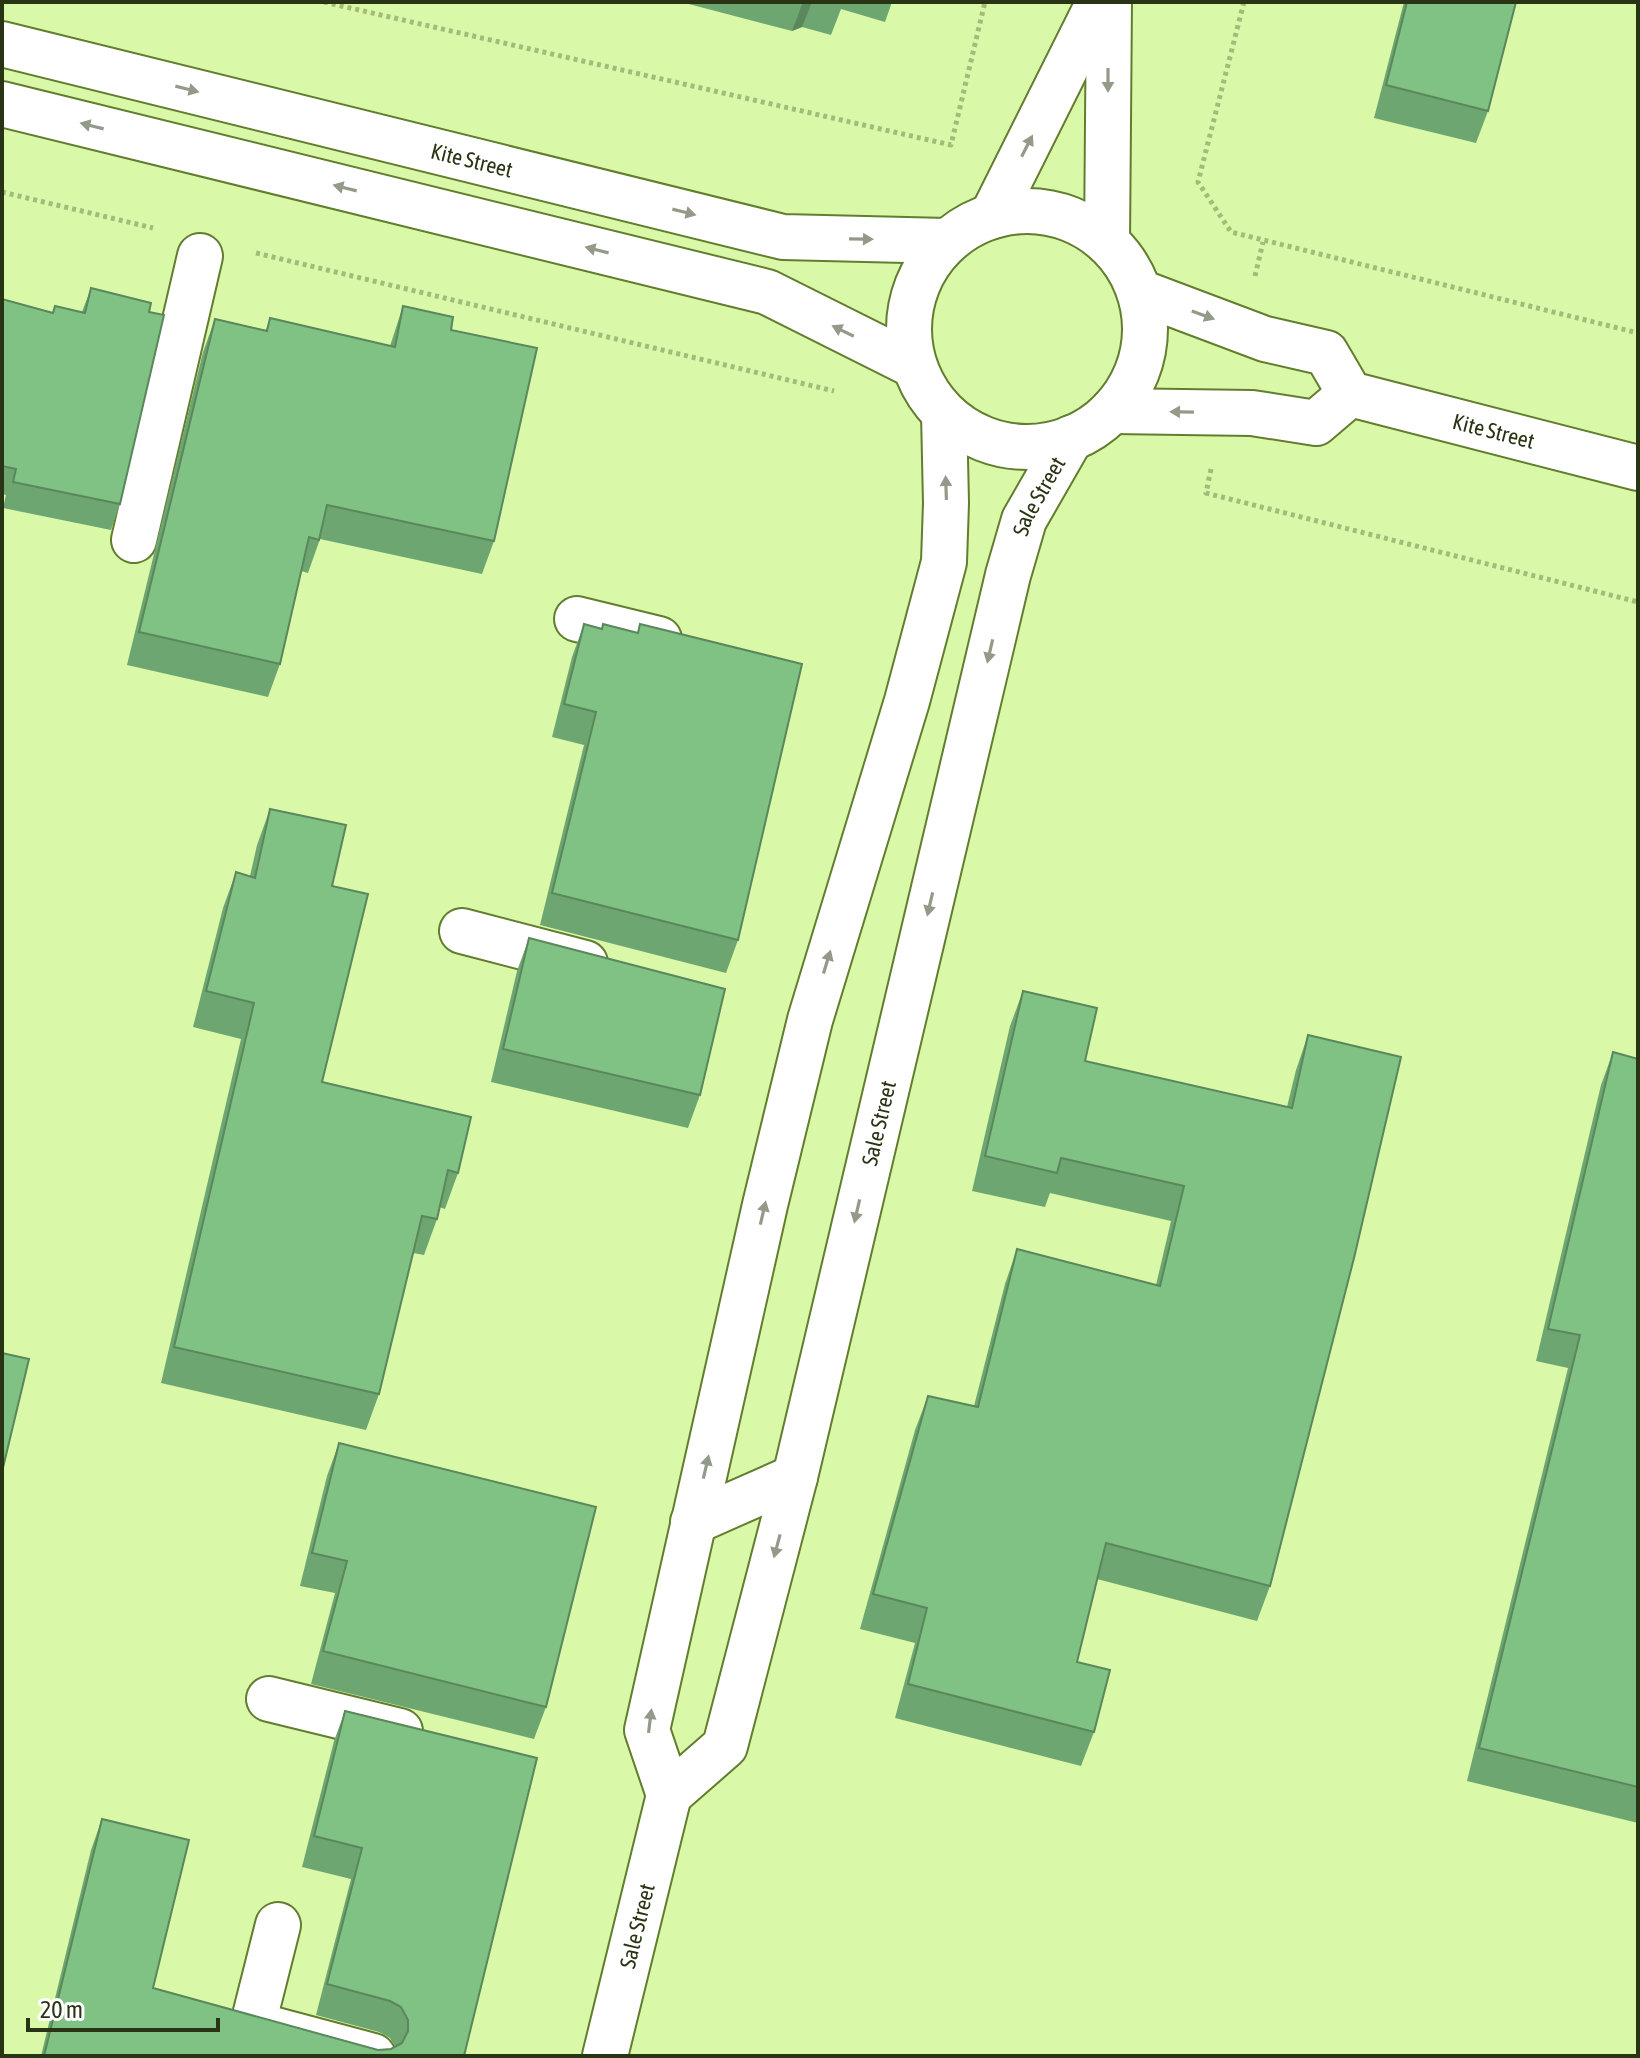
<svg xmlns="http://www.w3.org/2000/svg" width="1640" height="2058" viewBox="0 0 1640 2058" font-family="'Asap Condensed',sans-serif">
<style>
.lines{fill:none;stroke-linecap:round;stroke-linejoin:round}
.minor-casing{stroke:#627d2f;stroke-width:48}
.path{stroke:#a3bc7a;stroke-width:5;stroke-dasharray:4 4;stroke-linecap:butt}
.minor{stroke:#fff;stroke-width:44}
.wall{fill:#6ea672}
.shaded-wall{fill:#5a875c}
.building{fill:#80c184;stroke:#5a875c;stroke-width:2}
.oneway{fill:#949a89}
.labels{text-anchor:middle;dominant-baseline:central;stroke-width:6;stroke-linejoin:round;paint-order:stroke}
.street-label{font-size:22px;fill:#283413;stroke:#fff}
</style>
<rect width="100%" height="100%" fill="#d9f9a8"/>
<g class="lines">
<g class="minor-casing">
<g id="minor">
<path id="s1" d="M 2,44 L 783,237 L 947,241"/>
<path d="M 2,104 L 767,292 L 913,365"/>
<circle cx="1027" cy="329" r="118"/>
<path d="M 992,216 L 1099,2"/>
<path d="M 1107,242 L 1109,2"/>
<path id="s2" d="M 1140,292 L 1265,339 L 1326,353 L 1350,394 L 1638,468"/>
<path d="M 1112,411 L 1252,413 L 1316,423 L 1350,394"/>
<path d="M 134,540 L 200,256"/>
<path d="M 577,619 L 659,639"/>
<path d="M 462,931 L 585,963"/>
<path d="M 693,1522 L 795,1477"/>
<path d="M 269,1699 L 400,1731"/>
<path id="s3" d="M 669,1795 L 725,1746 L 795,1477 L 1008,575 L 1024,520 L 1071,438"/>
<path d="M 278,1925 L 253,2024 L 373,2056"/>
<path id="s4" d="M 605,2056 L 669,1795 L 647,1730 L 765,1205 L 810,1020 L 907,701 L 944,562 L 946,503 L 944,414"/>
</g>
</g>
<g class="path">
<path d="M 324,2 L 951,145 L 985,2"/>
<path d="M 1244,2 L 1198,182 L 1231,232 L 1638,333"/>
<path d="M 2,192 L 153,228"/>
<path d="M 256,253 L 834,391"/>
<path d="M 1255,276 L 1263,242"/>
<path d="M 1211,469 L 1206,493 L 1638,602"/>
</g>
<use href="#minor" class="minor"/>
</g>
<g class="wall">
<path d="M 681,2 L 892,2 L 885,22 L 841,9 L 831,35 L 802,27 L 792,31 Z"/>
<path d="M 1404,2 L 1516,2 L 1488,111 L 1476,143 L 1374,118 Z"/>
<path d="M 91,288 L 120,504 L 111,530 L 3,508 L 6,495 L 2,494 L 2,299 L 53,313 L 55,306 L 82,312 Z"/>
<path d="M 403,306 L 451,330 L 494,541 L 482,574 L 320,539 L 308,573 L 301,571 L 280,664 L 268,697 L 127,665 L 203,352 L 215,319 L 266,330 L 270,318 L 390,346 Z"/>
<path d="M 584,624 L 601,628 L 637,633 L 640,624 L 738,940 L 726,973 L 540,925 L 584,745 L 552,737 L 572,657 Z"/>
<path d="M 270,809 L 332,886 L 322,1082 L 458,1173 L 445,1209 L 439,1207 L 437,1219 L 424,1255 L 413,1253 L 379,1394 L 366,1430 L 161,1383 L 241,1039 L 193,1027 L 223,908 L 236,872 L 250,876 L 257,845 Z"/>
<path d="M 529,938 L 700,1095 L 688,1128 L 491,1082 L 517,971 Z"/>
<path d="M 1023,991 L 1085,1061 L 1287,1107 L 1296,1070 L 1308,1035 L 1270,1586 L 1257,1621 L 1097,1579 L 1077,1662 L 1094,1732 L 1081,1766 L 895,1718 L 915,1643 L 860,1629 L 915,1430 L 928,1396 L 974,1406 L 1005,1284 L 1017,1249 L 1156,1285 L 1171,1221 L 1050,1193 L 1045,1207 L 972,1191 L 1010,1026 Z"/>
<path d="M 1613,1052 L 1638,1059 L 1638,1823 L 1467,1781 L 1568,1368 L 1536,1361 L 1601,1085 Z"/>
<path d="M 339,1443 L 546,1707 L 534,1739 L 311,1684 L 335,1593 L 300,1586 L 327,1476 Z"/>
<path d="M 345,1711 L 464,2056 L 41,2056 L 91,1850 L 102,1819 L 153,1988 L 378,2050 L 391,2049 L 395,2047 L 390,2038 L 379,2032 L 316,2015 L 351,1879 L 302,1867 L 334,1741 Z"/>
</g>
<path class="shaded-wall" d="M 803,2 L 812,2 L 802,27 L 792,31 Z"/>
<g class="building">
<path d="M 1407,2 L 1516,2 L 1488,111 L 1386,85 Z"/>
<path d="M 91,288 L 151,303 L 149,312 L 164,315 L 120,504 L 13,482 L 16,469 L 2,466 L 2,299 L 53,313 L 55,306 L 85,313 Z"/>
<path d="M 403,306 L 453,317 L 451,330 L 537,348 L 494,541 L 327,505 L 319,540 L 309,537 L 280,664 L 139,632 L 215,319 L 267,331 L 270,318 L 395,347 Z"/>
<path d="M 584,624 L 602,629 L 603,624 L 638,633 L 640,624 L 802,664 L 738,940 L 552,893 L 596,712 L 564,704 Z"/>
<path d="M 270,809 L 346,825 L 332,886 L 368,894 L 322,1082 L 471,1117 L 458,1173 L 448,1170 L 437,1219 L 422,1216 L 379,1394 L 174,1347 L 254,1003 L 206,991 L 236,872 L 255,878 Z"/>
<path d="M 529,938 L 725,989 L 700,1095 L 503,1049 Z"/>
<path d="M 1023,991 L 1097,1008 L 1085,1061 L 1292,1108 L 1308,1035 L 1401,1057 L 1354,1258 L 1270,1586 L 1106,1543 L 1077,1662 L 1110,1670 L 1094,1732 L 908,1684 L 927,1608 L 873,1594 L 928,1396 L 978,1407 L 1017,1249 L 1160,1286 L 1184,1186 L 1061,1158 L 1057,1173 L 985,1156 Z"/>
<path d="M 1613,1052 L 1638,1059 L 1638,1787 L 1479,1748 L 1580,1335 L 1548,1329 Z"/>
<path d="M 2,1353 L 29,1359 L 2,1472 Z"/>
<path d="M 339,1443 L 596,1507 L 546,1707 L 323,1651 L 347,1561 L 312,1553 Z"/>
<path d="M 345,1711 L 537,1758 L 464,2056 L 44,2056 L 102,1819 L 189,1840 L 153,1988 L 378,2050 L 391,2049 L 402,2043 L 408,2031 L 408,2020 L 401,2007 L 390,2001 L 327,1984 L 362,1848 L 314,1836 Z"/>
</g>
<defs><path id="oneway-solid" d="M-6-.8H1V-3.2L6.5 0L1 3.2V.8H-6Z" transform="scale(2)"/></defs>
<g class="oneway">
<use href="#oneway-solid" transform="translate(1108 80) rotate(90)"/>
<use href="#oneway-solid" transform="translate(187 89) rotate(14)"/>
<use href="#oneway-solid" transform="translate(92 126) rotate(-166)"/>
<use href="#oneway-solid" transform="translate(1027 146) rotate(-63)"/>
<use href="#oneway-solid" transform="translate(345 188) rotate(-166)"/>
<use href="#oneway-solid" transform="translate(684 212) rotate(14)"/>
<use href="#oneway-solid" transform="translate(861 239) rotate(1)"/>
<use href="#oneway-solid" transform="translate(597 250) rotate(-166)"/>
<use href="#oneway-solid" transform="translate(1203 315) rotate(20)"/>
<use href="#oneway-solid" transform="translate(843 331) rotate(-154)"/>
<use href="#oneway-solid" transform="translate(1182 412) rotate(-179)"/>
<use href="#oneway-solid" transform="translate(946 488) rotate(-92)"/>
<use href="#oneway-solid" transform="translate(990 651) rotate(103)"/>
<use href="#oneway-solid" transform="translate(930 904) rotate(103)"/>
<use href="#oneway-solid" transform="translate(827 962) rotate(-73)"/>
<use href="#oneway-solid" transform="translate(857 1211) rotate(103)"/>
<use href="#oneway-solid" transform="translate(763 1213) rotate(-77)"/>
<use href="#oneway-solid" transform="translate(706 1467) rotate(-77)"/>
<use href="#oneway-solid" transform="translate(777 1546) rotate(105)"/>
<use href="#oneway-solid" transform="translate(650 1721) rotate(-83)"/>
</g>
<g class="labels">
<g class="street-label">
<text stroke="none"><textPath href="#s1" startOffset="484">Kite Street</textPath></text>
<text stroke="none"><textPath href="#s2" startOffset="392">Kite Street</textPath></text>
<text stroke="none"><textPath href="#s3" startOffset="1364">Sale Street</textPath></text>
<text stroke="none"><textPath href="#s3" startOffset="716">Sale Street</textPath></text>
<text stroke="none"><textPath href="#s4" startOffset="134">Sale Street</textPath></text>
</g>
</g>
<rect width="1640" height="2058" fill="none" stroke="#283413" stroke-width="8"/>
<path d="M28 2018v12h190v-12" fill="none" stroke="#283413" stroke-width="4"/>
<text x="40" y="2018" font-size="24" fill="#283413" stroke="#ffffff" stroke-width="6" paint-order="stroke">20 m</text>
</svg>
